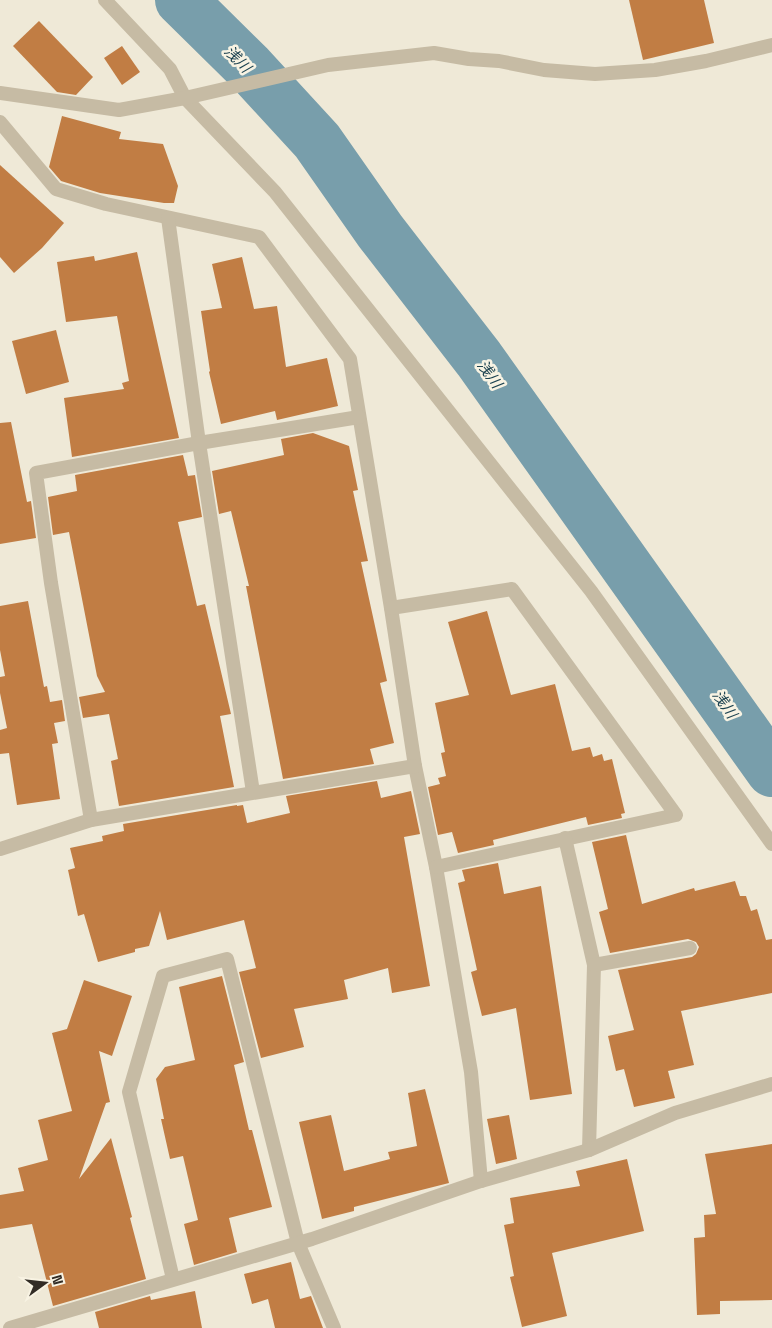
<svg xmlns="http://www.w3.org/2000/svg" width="772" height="1328" viewBox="0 0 772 1328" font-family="'Space Grotesk','Noto Sans JP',sans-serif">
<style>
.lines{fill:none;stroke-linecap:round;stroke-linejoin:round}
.river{stroke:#789eab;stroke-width:52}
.building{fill:#c17d44}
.minor{stroke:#c6bba4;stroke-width:14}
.labels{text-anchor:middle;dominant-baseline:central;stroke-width:5;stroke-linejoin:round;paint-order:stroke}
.water-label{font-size:15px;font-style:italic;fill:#1d4351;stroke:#f8f3e3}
</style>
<rect width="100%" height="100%" fill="#efe9d7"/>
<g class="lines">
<path class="river" d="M 181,0 L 249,67 L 317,141 L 380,231 L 479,359 L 772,771"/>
</g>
<g class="building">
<path d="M 629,0 L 704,0 L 714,43 L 643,60 Z"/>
<path d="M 39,21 L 93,77 L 76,95 L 57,92 L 13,46 Z"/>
<path d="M 122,46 L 140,72 L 122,85 L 104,58 Z"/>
<path d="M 62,116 L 121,132 L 119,139 L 163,144 L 178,186 L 174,203 L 164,203 L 100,193 L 61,181 L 49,167 Z"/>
<path d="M 0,165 L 64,223 L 42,248 L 14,273 L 0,257 Z"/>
<path d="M 137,252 L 179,438 L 72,457 L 64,398 L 124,389 L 122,383 L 129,381 L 117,316 L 66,322 L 57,262 L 94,256 L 95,261 Z"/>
<path d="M 242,257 L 254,309 L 277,306 L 286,367 L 327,358 L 338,406 L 277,420 L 275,411 L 221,424 L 209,372 L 210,371 L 201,311 L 222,308 L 212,264 Z"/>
<path d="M 56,330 L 69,382 L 26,394 L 12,341 Z"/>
<path d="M 11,422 L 27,502 L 31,501 L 36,538 L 0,544 L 0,423 Z"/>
<path d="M 313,433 L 349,446 L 358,490 L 353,491 L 368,561 L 361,562 L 387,681 L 380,683 L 394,743 L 370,749 L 374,764 L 283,779 L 246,586 L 249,586 L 231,511 L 219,514 L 212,471 L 284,455 L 281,439 Z"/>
<path d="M 183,455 L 188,476 L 195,475 L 202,517 L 178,522 L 197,606 L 205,604 L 231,714 L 220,716 L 234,787 L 119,806 L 111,761 L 118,759 L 109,714 L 83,718 L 79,697 L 105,692 L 97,676 L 69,532 L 53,535 L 48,497 L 77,491 L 75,475 Z"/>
<path d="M 28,601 L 44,687 L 47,686 L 50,702 L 62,700 L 65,721 L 54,723 L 58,743 L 52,744 L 60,799 L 17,805 L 9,753 L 0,754 L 0,730 L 7,728 L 0,693 L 0,677 L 5,676 L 0,650 L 0,606 Z"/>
<path d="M 487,611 L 511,695 L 555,684 L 572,751 L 590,747 L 593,757 L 602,754 L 604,761 L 612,759 L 625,813 L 621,814 L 622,818 L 588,825 L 586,817 L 493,840 L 494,845 L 458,853 L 452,832 L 438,835 L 428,787 L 440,784 L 438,778 L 446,776 L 441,753 L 445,752 L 435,703 L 469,695 L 448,622 Z"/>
<path d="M 377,781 L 381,798 L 411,791 L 420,834 L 404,837 L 430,986 L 392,993 L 388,968 L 344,980 L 348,999 L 294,1009 L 304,1047 L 261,1058 L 239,972 L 256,968 L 244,920 L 167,940 L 160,911 L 149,946 L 135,949 L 135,952 L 98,962 L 84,914 L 78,916 L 68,870 L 75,868 L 70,848 L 103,841 L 102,836 L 124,831 L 123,824 L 237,805 L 237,806 L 243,805 L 247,823 L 290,813 L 286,796 Z"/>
<path d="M 626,835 L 642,904 L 694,888 L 695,891 L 735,881 L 740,896 L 746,896 L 751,911 L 757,909 L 766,940 L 772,939 L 772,993 L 681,1011 L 694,1065 L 668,1071 L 675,1098 L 634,1107 L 624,1069 L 616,1071 L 608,1036 L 634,1030 L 618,970 L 692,957 L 696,954 L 699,947 L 696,942 L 688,939 L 610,953 L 599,912 L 608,909 L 592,842 Z"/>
<path d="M 498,863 L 504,894 L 541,886 L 572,1094 L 530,1100 L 516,1008 L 482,1016 L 471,972 L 477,970 L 458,883 L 465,881 L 462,870 Z"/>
<path d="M 222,976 L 244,1062 L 234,1065 L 249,1130 L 252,1130 L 272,1207 L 229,1218 L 237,1252 L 194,1265 L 184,1224 L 198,1220 L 183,1156 L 170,1159 L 161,1119 L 164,1119 L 156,1079 L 165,1067 L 195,1060 L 179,987 Z"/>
<path d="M 84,980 L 132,996 L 112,1056 L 99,1051 L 110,1102 L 106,1103 L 79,1179 L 111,1138 L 132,1217 L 130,1218 L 146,1279 L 53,1306 L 32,1224 L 0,1229 L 0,1195 L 24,1191 L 18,1168 L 48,1160 L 38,1120 L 72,1111 L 52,1033 L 67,1029 Z"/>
<path d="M 425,1089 L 449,1183 L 354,1207 L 354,1211 L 322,1219 L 299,1122 L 331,1115 L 344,1171 L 390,1159 L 388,1152 L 417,1146 L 408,1093 Z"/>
<path d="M 509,1115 L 517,1159 L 496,1164 L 487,1119 Z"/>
<path d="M 772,1144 L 772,1300 L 720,1301 L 720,1314 L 697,1315 L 694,1238 L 705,1237 L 704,1215 L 716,1214 L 705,1154 Z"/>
<path d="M 627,1159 L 644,1231 L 552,1253 L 567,1316 L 522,1327 L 510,1277 L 514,1276 L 504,1225 L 514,1223 L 510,1198 L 580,1186 L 576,1171 Z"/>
<path d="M 291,1262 L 300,1299 L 311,1296 L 323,1328 L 275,1328 L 268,1299 L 252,1304 L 244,1274 Z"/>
<path d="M 195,1291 L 202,1328 L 99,1328 L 95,1312 L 150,1296 L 151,1300 Z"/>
</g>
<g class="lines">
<g class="minor">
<path d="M 105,0 L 170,69 L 185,98 L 275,192 L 591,591 L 772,844"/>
<path d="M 0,93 L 119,110 L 185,98 L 328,65 L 434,53 L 469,59 L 499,61 L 544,70 L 595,74 L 655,70 L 706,61 L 772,45"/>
<path d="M 0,122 L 56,189 L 106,204 L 259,237 L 350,359 L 391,608 L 415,766 L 436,867 L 471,1072 L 481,1181"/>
<path d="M 168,218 L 199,443 L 253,792"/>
<path d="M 391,608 L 512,589 L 676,815 L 436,867"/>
<path d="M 91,820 L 51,583 L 36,473 L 199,443 L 359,417"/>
<path d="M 565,838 L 594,965 L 589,1150"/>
<path d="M 0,849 L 91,820 L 415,766"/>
<path d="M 594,965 L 690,948"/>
<path d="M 173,1279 L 129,1092 L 163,976 L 227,959 L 298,1243 L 334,1328"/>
<path d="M 10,1328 L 312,1239 L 481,1181 L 589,1150 L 675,1113 L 772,1084"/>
</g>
</g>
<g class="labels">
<g class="water-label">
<text transform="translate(238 59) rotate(46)">浅川</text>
<text transform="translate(490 374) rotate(54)">浅川</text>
<text transform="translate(725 704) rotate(55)">浅川</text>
</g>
</g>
<g transform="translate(45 1283) rotate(75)" stroke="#f8f3e3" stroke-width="4" paint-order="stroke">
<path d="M0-4L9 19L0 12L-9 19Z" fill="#322c25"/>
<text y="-8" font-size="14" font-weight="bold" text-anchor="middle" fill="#322c25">N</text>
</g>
</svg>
